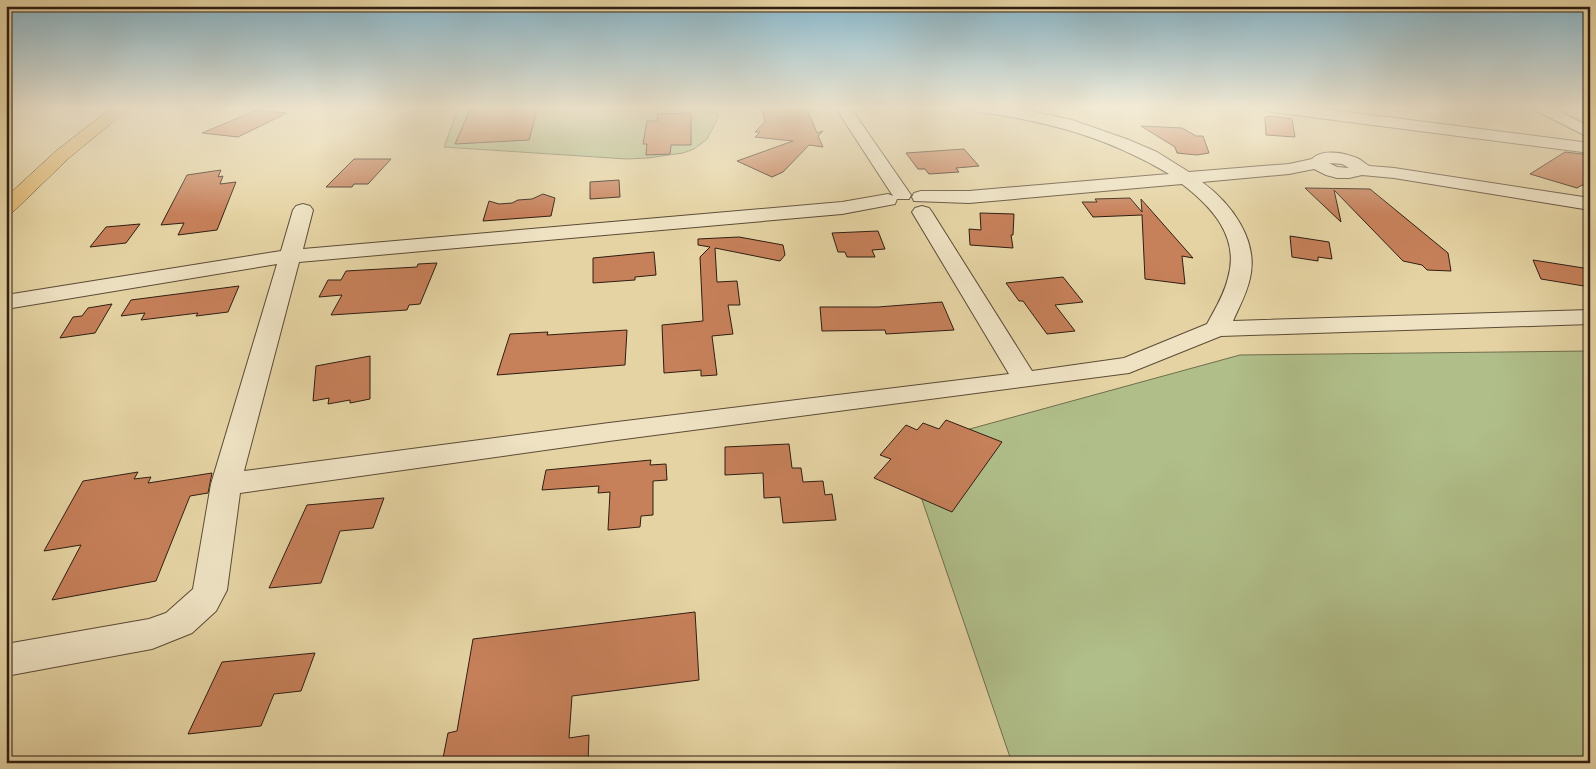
<svg xmlns="http://www.w3.org/2000/svg" width="1596" height="769" viewBox="0 0 1596 769" font-family="Cardo,serif">
<style>
.green{fill:#b0be89;stroke:#706e4e}
.building{fill:#c6805a;stroke:#2f1e12}
.lines{fill:none;stroke-linecap:round;stroke-linejoin:round}
.minor-casing{stroke:#5c4b36;stroke-width:2}
.major-casing{stroke:#2f1e12;stroke-width:1}
.minor{fill:#eee2c3;fill-rule:evenodd}
.major{fill:#e2ba72;fill-rule:evenodd}
</style>
<rect width="100%" height="100%" fill="#e5d3a3"/>
<filter id="stains"><feTurbulence type="fractalNoise" baseFrequency=".004" numOctaves="4"/><feColorMatrix values="0 0 0 0 .2 0 0 0 0 .09 0 0 0 0 .02 0 0 0 .5 -.17"/></filter>
<radialGradient id="worn" r=".72"><stop offset=".6" stop-color="#630" stop-opacity="0"/><stop offset="1" stop-color="#630" stop-opacity=".3"/></radialGradient>
<g class="green">
<path d="M 459,107 L 715,107 L 719,116 L 707,139 L 694,149 L 683,153 L 648,158 L 627,159 L 444,147 Z"/>
<path d="M 1590,351 L 1590,763 L 1012,763 L 904,447 L 1240,355 Z"/>
</g>
<g class="building">
<path d="M 471,107 L 538,107 L 529,140 L 455,144 Z"/>
<path d="M 761,107 L 806,107 L 817,133 L 823,131 L 818,136 L 823,147 L 809,145 L 783,172 L 772,177 L 737,161 L 793,141 L 755,137 L 760,132 L 755,132 L 765,122 Z"/>
<path d="M 257,110 L 287,113 L 238,137 L 202,133 Z"/>
<path d="M 691,113 L 691,145 L 671,145 L 670,154 L 646,155 L 647,144 L 643,144 L 647,121 L 657,121 L 658,114 Z"/>
<path d="M 1272,116 L 1292,119 L 1295,137 L 1266,135 L 1265,117 Z"/>
<path d="M 1141,126 L 1182,128 L 1196,136 L 1203,136 L 1209,153 L 1197,155 L 1177,153 L 1175,147 Z"/>
<path d="M 964,149 L 979,166 L 956,168 L 959,172 L 929,174 L 925,169 L 918,169 L 906,153 Z"/>
<path d="M 1565,152 L 1590,155 L 1590,187 L 1582,185 L 1577,188 L 1530,174 Z"/>
<path d="M 354,159 L 391,159 L 368,184 L 354,184 L 352,187 L 326,187 Z"/>
<path d="M 221,170 L 218,177 L 223,176 L 220,184 L 236,182 L 217,230 L 178,235 L 184,223 L 161,225 L 187,175 Z"/>
<path d="M 619,180 L 620,197 L 590,199 L 590,182 Z"/>
<path d="M 1305,188 L 1370,189 L 1448,253 L 1451,271 L 1427,270 L 1422,265 L 1403,261 L 1334,190 L 1341,222 Z"/>
<path d="M 543,194 L 555,198 L 551,216 L 483,221 L 489,201 L 499,204 L 512,203 L 518,200 L 532,199 Z"/>
<path d="M 1130,198 L 1142,212 L 1141,199 L 1193,258 L 1182,256 L 1185,284 L 1145,279 L 1142,215 L 1093,217 L 1082,202 L 1097,202 L 1095,199 Z"/>
<path d="M 980,213 L 1014,214 L 1013,235 L 1011,235 L 1013,248 L 970,245 L 969,229 L 981,230 Z"/>
<path d="M 140,224 L 126,243 L 90,247 L 106,227 Z"/>
<path d="M 878,231 L 885,249 L 872,250 L 875,257 L 847,257 L 845,252 L 838,252 L 832,233 Z"/>
<path d="M 1290,236 L 1329,242 L 1332,259 L 1318,257 L 1318,261 L 1292,257 Z"/>
<path d="M 739,237 L 783,245 L 785,255 L 780,261 L 715,248 L 717,282 L 737,281 L 740,305 L 728,305 L 733,334 L 712,336 L 717,375 L 701,376 L 701,370 L 664,373 L 662,325 L 703,321 L 700,257 L 710,247 L 698,245 L 698,239 Z"/>
<path d="M 654,252 L 656,275 L 635,277 L 635,280 L 593,283 L 593,258 Z"/>
<path d="M 1533,260 L 1590,269 L 1590,287 L 1541,279 Z"/>
<path d="M 437,263 L 420,304 L 409,305 L 407,310 L 331,315 L 342,295 L 319,297 L 328,280 L 341,280 L 346,271 L 417,267 L 418,264 Z"/>
<path d="M 1063,277 L 1083,302 L 1055,305 L 1075,331 L 1047,334 L 1023,301 L 1019,301 L 1006,283 Z"/>
<path d="M 239,286 L 228,312 L 196,316 L 198,313 L 141,320 L 145,313 L 121,316 L 131,300 Z"/>
<path d="M 942,302 L 954,330 L 886,334 L 885,330 L 822,331 L 820,307 L 878,307 Z"/>
<path d="M 112,304 L 95,333 L 60,338 L 73,317 L 82,316 L 88,308 Z"/>
<path d="M 627,330 L 625,365 L 497,375 L 510,334 L 548,332 L 547,335 Z"/>
<path d="M 370,356 L 370,399 L 350,403 L 350,400 L 328,404 L 329,398 L 313,401 L 316,366 Z"/>
<path d="M 946,420 L 1002,442 L 952,512 L 874,478 L 891,459 L 880,455 L 906,425 L 917,430 L 923,423 L 939,429 Z"/>
<path d="M 789,444 L 792,468 L 801,468 L 803,482 L 823,481 L 825,495 L 832,494 L 836,520 L 783,523 L 780,497 L 764,498 L 763,473 L 725,475 L 725,447 Z"/>
<path d="M 651,460 L 650,465 L 666,464 L 667,480 L 653,481 L 653,515 L 641,516 L 640,527 L 608,530 L 610,492 L 598,493 L 599,486 L 542,490 L 546,470 Z"/>
<path d="M 138,472 L 134,479 L 151,477 L 148,483 L 212,473 L 208,493 L 190,496 L 156,581 L 52,600 L 81,545 L 44,551 L 83,481 Z"/>
<path d="M 384,498 L 373,528 L 340,531 L 321,583 L 269,588 L 307,505 Z"/>
<path d="M 695,612 L 699,680 L 572,696 L 569,738 L 589,735 L 588,763 L 442,763 L 448,733 L 457,731 L 473,639 Z"/>
<path d="M 315,653 L 301,691 L 274,694 L 261,726 L 188,734 L 222,662 Z"/>
</g>
<g class="lines">
<g class="minor-casing">
<g id="minor">
<path d="M 835,107 L 850,107 L 911,195 L 909,199 L 897,199 L 895,204 L 842,214 L 299,262 L 244,471 L 609,423 L 1009,374 L 912,212 L 915,208 L 922,206 L 929,208 L 932,212 L 1032,371 L 1124,358 L 1207,324 C 1215,309 1224,295 1228,278 C 1240,237 1212,207 1182,184 L 969,203 L 914,201 L 912,197 L 914,193 L 921,191 L 969,191 L 1169,174 C 1109,138 1047,121 979,112 L 974,110 L 972,107 L 1011,107 L 1072,120 L 1129,140 L 1157,152 L 1189,172 L 1289,164 L 1312,159 C 1322,148 1345,153 1357,158 C 1362,160 1366,165 1370,166 C 1378,167 1386,167 1394,168 L 1590,198 L 1590,210 L 1394,178 L 1362,175 L 1349,178 L 1337,178 L 1326,175 L 1314,169 L 1289,174 L 1202,182 C 1231,203 1259,240 1250,278 C 1247,293 1239,307 1233,321 L 1590,310 L 1590,324 L 1221,336 L 1129,373 L 609,441 L 240,493 L 227,590 L 216,611 L 192,633 L 152,649 L 6,676 L 6,644 L 149,619 L 166,613 L 193,589 L 211,484 L 277,264 L 6,309 L 6,295 L 281,251 L 293,210 L 296,206 L 303,204 L 310,206 L 313,210 L 303,249 L 842,202 L 888,194 L 893,196 ZM 1329,163 L 1342,164 L 1349,168 L 1337,167 Z"/>
<path d="M 1264,107 L 1307,107 L 1590,143 L 1590,153 L 1272,112 L 1267,110 Z"/>
<path d="M 1532,107 L 1551,107 L 1590,127 L 1590,138 L 1535,110 Z"/>
<path d="M 1580,107 L 1590,107 L 1590,115 L 1585,113 Z"/>
</g>
</g>
<g class="major-casing">
<path id="major" d="M 113,107 L 131,107 L 69,158 L 13,212 L 6,214 L 6,197 L 56,151 Z"/>
</g>
<use href="#minor" class="minor"/>
<use href="#major" class="major"/>
</g>
<linearGradient id="sky" x2="0" y2="1"><stop stop-color="#87b6cb"/><stop offset="0.5" stop-color="#f3ebd6"/><stop offset="1" stop-color="#f3ebd6" stop-opacity="0"/></linearGradient>
<rect width="1596" height="215" fill="url(#sky)"/>
<rect width="1596" height="769" fill="none" stroke="#e5d3a3" stroke-width="25"/>
<rect x="8" y="8" width="1581" height="754" fill="none" stroke="#2f1e12" stroke-width="2.5"/>
<rect x="12" y="12" width="1571" height="744" fill="none" stroke="#2f1e12"/>
<rect width="100%" height="100%" filter="url(#stains)"/>
<rect width="100%" height="100%" fill="url(#worn)"/>
</svg>
